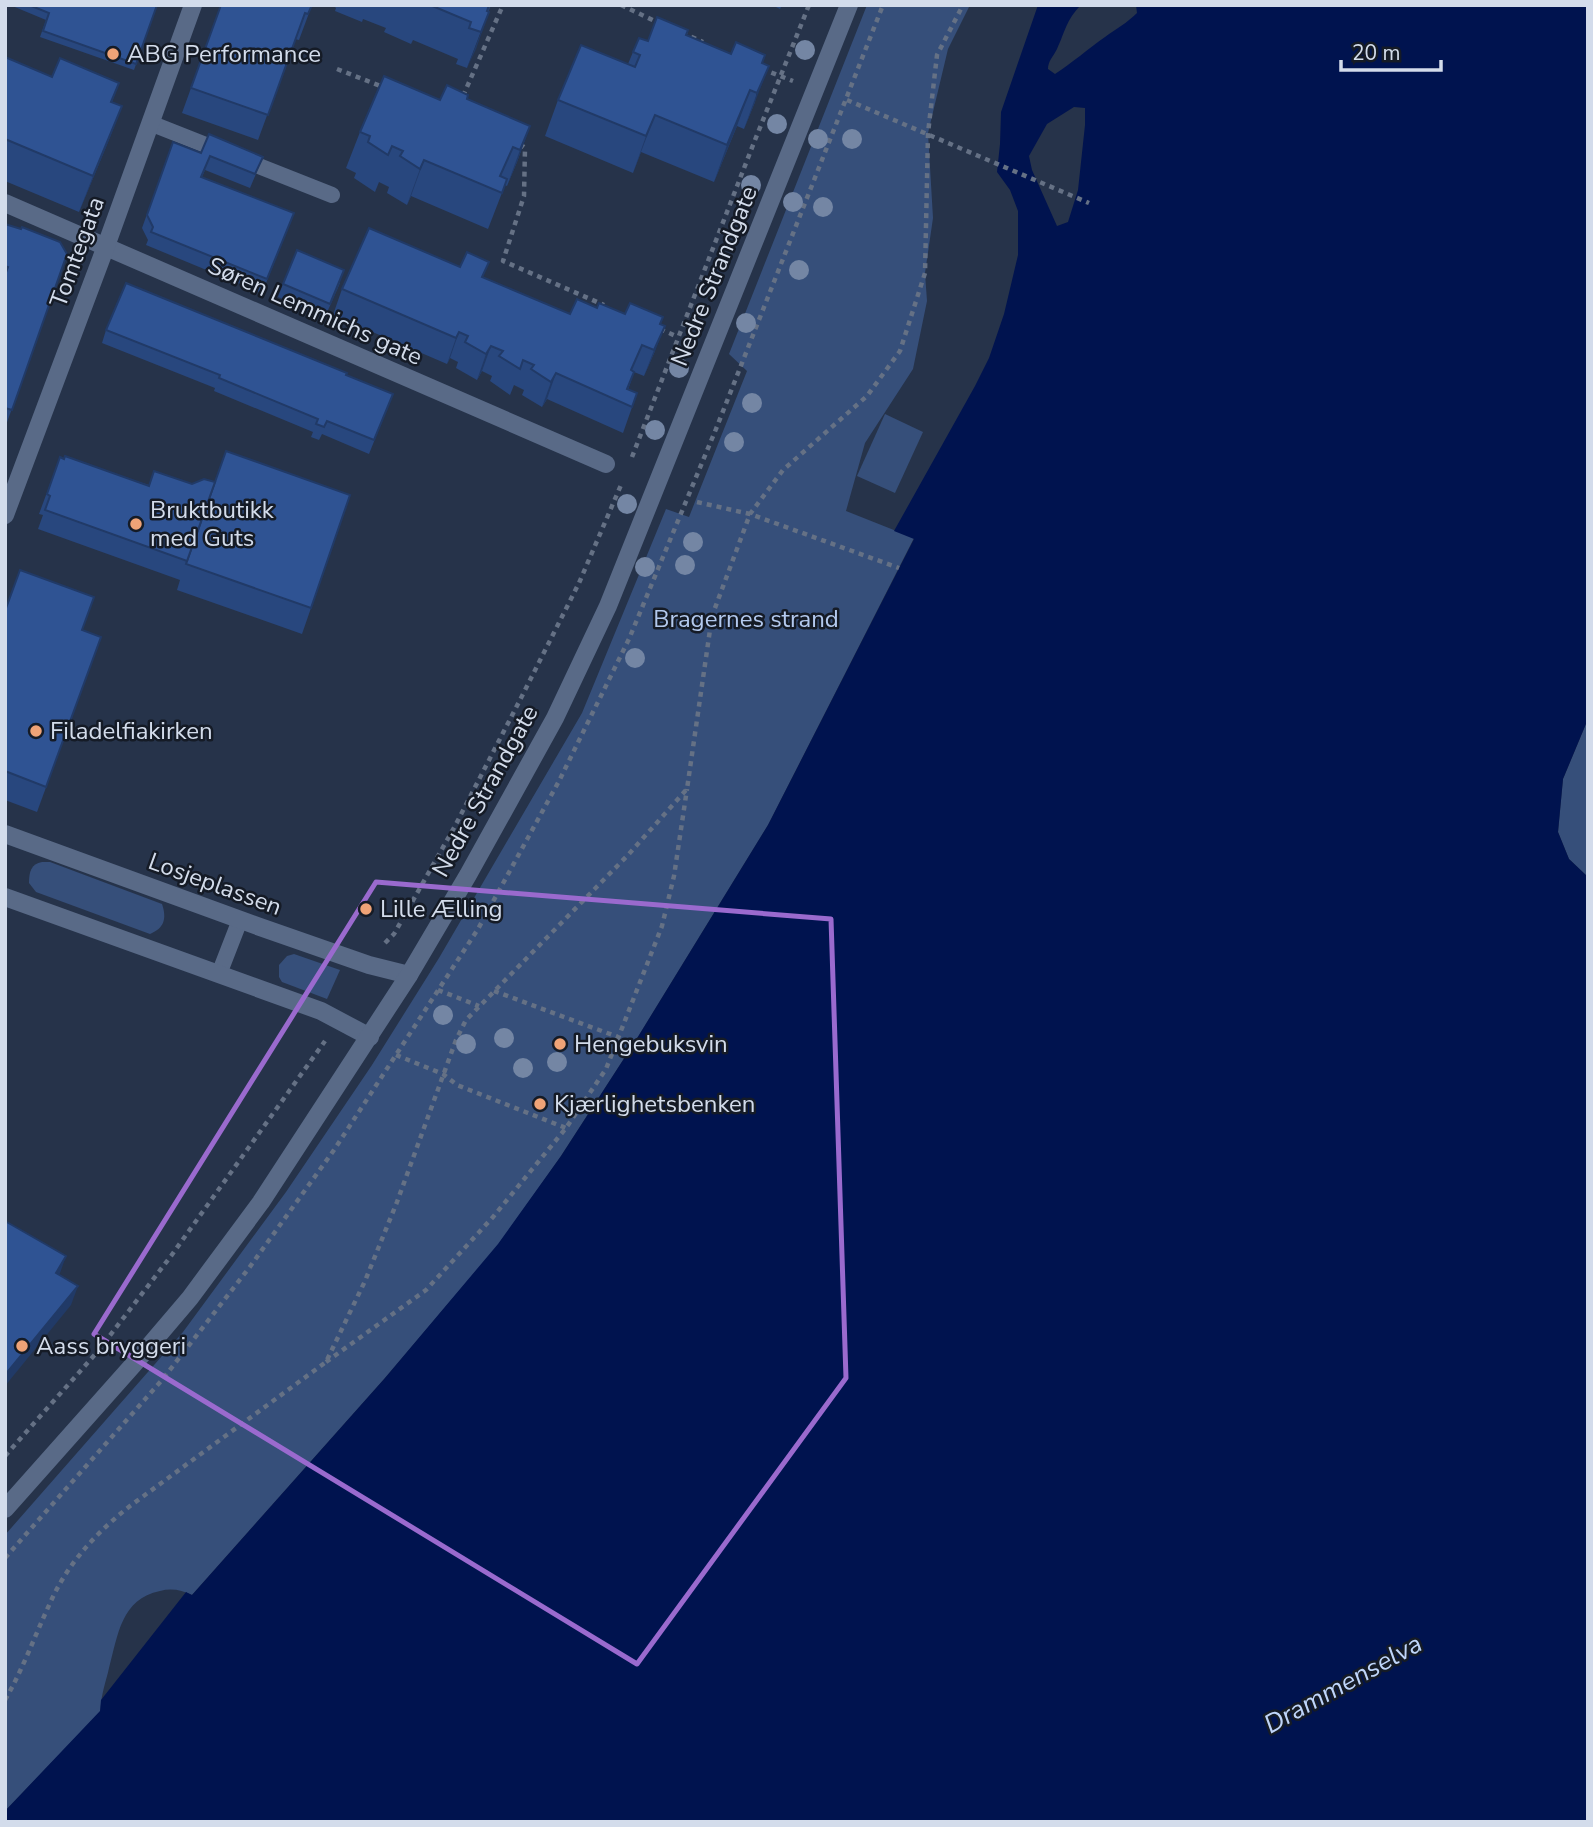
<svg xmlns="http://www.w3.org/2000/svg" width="1593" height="1827" viewBox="0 0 1593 1827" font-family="'Nunito Sans',sans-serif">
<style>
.green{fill:#364f7a}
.water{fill:#00134f;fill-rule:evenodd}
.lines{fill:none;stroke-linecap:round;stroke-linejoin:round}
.path{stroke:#657185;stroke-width:4.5;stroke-dasharray:5 5;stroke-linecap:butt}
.service{stroke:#596a87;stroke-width:16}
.minor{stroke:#596a87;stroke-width:18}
.tertiary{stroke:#596a87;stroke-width:18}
.tree{fill:#7486a4}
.wall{fill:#28477e}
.shaded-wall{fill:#213a67}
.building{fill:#2f5393;stroke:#213a67;stroke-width:2}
.marked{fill:none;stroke:#9a6ace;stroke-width:5;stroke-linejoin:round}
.poi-dot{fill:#efa377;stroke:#151b26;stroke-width:2.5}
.labels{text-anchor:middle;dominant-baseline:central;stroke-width:5;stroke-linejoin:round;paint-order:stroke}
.poi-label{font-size:24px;fill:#d3dceb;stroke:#151b26;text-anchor:start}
.street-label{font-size:24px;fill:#d3dceb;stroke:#151b26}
.park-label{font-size:24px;fill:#b3c9ee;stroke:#151b26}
.water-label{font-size:26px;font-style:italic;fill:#bfd5fa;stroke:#151b26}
</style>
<rect width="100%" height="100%" fill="#26334a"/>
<g class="green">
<path d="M 867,5 L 970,5 L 948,49 L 928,133 L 933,218 L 925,273 L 927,301 L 913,369 L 865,443 L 846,511 L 914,538 L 768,825 L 636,1040 L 561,1156 L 499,1244 L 385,1378 L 192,1595 C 182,1590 171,1588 160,1591 C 121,1599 118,1635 109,1668 C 106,1682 100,1697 101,1711 L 5,1811 L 5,1535 L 183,1332 L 286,1192 L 372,1065 L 439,958 L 582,713 L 666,509 L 689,517 L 747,371 L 729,354 Z"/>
<path d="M 885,414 L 923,432 L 895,493 L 857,476 Z"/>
<path d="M 1588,719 L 1588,877 L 1569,859 L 1558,832 L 1563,779 Z"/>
<path d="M 42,862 L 50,862 L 162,904 C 167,919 164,928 150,934 L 36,892 L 29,883 C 29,872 31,864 42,862 Z"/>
<path d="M 294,954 L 340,970 L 327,999 L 282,982 L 279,977 L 279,965 L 287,956 Z"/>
</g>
<path class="water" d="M 1038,5 L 1081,5 C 1066,20 1065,32 1057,49 C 1053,57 1048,61 1048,69 L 1055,74 C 1072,63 1088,49 1105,37 C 1116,29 1127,23 1137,13 L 1136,5 L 1588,5 L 1588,719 L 1563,779 L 1558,832 L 1569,859 L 1588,877 L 1588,1822 L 5,1822 L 5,1811 L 100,1711 L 101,1700 L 186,1592 L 192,1595 L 385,1378 L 498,1244 L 561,1156 L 636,1040 L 768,825 L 914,539 L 894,531 L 975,386 L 989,358 L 1004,314 L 1018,255 L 1018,211 L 1010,190 L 997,172 L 1000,144 L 1001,112 ZM 1074,107 L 1085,108 L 1085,125 L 1078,190 L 1068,222 L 1057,226 L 1032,170 L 1029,156 L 1047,124 Z"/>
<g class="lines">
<g class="path">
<path d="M 621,5 L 661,24"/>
<path d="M 682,33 L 703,42"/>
<path d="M 337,69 L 383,87"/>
<path d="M 762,69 L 793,81"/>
<path d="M 463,96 L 503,5"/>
<path d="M 847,100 L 1089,203"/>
<path d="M 520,144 L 525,148 L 524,196 L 503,261 L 604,305"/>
<path d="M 660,329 L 678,337"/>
<path d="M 632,457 L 753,145 L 809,5"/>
<path d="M 697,502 L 750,514 L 899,568"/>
<path d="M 385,943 L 394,934 L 455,826 L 521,698 L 579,583 L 621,485"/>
<path d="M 438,990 L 479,1006"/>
<path d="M 494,991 L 618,1037"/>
<path d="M 396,1055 L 443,1074 L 457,1085 L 566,1128"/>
<path d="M 326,1362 L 426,1290 L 493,1217 L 566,1128 L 606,1069 L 662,926 L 674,876 L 687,789"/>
<path d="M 5,1456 L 98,1351 L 171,1256 L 325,1041"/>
<path d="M 5,1558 L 162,1380 L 249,1268 L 334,1150 L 478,929 L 559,781 L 629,639 L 716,429 L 883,5"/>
<path d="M 5,1700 C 23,1669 35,1635 51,1601 C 68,1563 97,1532 130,1506 L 326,1362 L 365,1281 L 397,1202 L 456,1040 L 466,1020 L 628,855 L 687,789 L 712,616 L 750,514 L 783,470 L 867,396 L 900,351 L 925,273 L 928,133 L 937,55 L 963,5"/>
</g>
<g class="service">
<path d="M 150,123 L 332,195"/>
<path d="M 219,974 L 240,920"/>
</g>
<g class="minor">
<path d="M 5,203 L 606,464"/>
<path d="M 5,515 L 106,246 L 193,5"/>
<path d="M 5,834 L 260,927 L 369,965 L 409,975"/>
<path d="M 5,897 L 321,1011 L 370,1037"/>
</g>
<path class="tertiary" d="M 5,1509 L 133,1365 L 190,1298 L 261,1202 L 409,975 L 468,875 L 555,718 L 608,606 L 849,5"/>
</g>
<g class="tree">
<circle cx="805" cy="50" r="10"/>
<circle cx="777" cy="124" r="10"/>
<circle cx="818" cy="139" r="10"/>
<circle cx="852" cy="139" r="10"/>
<circle cx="751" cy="185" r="10"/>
<circle cx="793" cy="202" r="10"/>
<circle cx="823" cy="207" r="10"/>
<circle cx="799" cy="270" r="10"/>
<circle cx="746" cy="323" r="10"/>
<circle cx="679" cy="368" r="10"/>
<circle cx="752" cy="403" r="10"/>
<circle cx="655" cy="430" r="10"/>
<circle cx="734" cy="442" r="10"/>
<circle cx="627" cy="504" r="10"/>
<circle cx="693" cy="542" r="10"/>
<circle cx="685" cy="565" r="10"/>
<circle cx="645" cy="567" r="10"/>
<circle cx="635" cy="658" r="10"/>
<circle cx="443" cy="1015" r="10"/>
<circle cx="504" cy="1038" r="10"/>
<circle cx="466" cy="1044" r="10"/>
<circle cx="557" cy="1062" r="10"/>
<circle cx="523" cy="1068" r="10"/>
</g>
<g class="wall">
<path d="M 10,5 L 157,5 L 134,70 L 40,37 L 46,20 Z"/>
<path d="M 221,5 L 312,5 L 299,40 L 295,39 L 258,140 L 182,113 Z"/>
<path d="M 336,5 L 491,5 L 467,68 L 456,64 L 458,59 L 413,40 L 411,44 L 384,32 L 386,28 L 363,19 L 362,22 L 335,11 L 336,8 L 335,7 Z"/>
<path d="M 772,5 L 782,5 L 780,9 Z"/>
<path d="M 687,36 L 731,54 L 762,63 L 755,102 L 744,129 L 737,126 L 714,182 L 641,152 L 633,173 L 545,136 L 558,100 L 628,64 L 633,52 L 648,41 Z"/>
<path d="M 5,57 L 52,77 L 119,83 L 112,102 L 122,106 L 108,142 L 79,212 L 5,181 Z"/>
<path d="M 467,99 L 530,126 L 517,162 L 507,186 L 505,185 L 488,229 L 411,196 L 407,205 L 387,193 L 389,187 L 379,182 L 375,192 L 354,178 L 356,173 L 346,168 L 360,132 L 440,100 Z"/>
<path d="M 173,142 L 201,153 L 263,157 L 250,188 L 205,170 L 202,177 L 289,226 L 262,293 L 146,245 L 148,240 L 142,228 Z"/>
<path d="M 5,224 L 67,254 L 5,428 Z"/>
<path d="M 483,277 L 570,314 L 597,308 L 625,314 L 661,324 L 655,351 L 644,376 L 634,372 L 628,390 L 637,393 L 623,433 L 547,399 L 542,407 L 522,395 L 524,390 L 514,385 L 510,395 L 490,381 L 492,376 L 482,371 L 477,380 L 456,368 L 458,362 L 450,358 L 447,364 L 333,315 L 342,289 Z"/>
<path d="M 340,283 L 325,317 L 278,297 L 283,284 Z"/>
<path d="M 106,330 L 346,375 L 393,394 L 369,454 L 322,434 L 319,440 L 311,437 L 313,432 L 214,391 L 215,388 L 102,343 Z"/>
<path d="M 60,457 L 149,485 L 215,482 L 311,608 L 302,634 L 177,590 L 180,580 L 38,529 L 43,515 L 39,514 Z"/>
<path d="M 5,610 L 82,630 L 101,637 L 37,812 L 5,800 Z"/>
</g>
<g class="shaded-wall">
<path d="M 489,12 L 476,49 L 467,68 L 481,32 Z"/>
<path d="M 769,66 L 755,102 L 744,129 L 757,93 Z"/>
<path d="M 750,90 L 737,126 L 714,182 L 727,145 Z"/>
<path d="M 122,106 L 108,142 L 79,212 L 93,176 Z"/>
<path d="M 655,115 L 641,152 L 633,173 L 646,136 Z"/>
<path d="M 530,126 L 517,162 L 507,186 L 520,150 Z"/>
<path d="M 424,160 L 411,196 L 407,205 L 420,169 Z"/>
<path d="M 665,326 L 655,351 L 644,376 L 654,350 Z"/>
<path d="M 459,332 L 450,358 L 447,364 L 456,338 Z"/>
<path d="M 491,346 L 482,371 L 477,380 L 486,354 Z"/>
<path d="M 556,373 L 547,399 L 542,407 L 551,382 Z"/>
<path d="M 66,1256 L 59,1276 L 56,1273 Z"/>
<path d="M 78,1286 L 71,1305 L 5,1386 L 5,1375 Z"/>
</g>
<g class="building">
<path d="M 29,5 L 157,5 L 136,64 L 43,31 L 49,13 Z"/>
<path d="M 221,5 L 312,5 L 308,14 L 305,13 L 268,115 L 191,88 Z"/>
<path d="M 430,5 L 489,5 L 487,11 L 489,12 L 481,32 L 469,28 L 471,22 Z"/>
<path d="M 657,17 L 688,30 L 686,35 L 731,54 L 736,42 L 765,55 L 762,63 L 769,66 L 757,93 L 750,90 L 727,145 L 655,115 L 646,136 L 558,100 L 581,45 L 635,67 L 640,55 L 633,52 L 639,38 L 648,41 Z"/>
<path d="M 5,57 L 52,77 L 60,58 L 119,83 L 111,102 L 122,106 L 93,176 L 5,139 Z"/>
<path d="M 384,76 L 440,100 L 447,85 L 468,95 L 467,99 L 530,126 L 520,150 L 513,147 L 500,176 L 507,179 L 502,193 L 424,160 L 420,169 L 400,156 L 403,151 L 392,146 L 388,155 L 368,142 L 370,136 L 360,132 Z"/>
<path d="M 209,134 L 263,157 L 255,174 L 210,156 L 201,177 L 294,213 L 267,279 L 151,232 L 153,227 L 147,215 L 173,142 L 201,153 Z"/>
<path d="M 5,224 L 21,229 L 22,227 L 60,242 L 67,254 L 12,410 L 5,408 L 5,275 L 8,267 L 5,266 Z"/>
<path d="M 369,228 L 460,267 L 467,252 L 489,262 L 482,277 L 570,314 L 577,299 L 597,308 L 599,303 L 625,314 L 630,303 L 663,317 L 660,324 L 665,326 L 654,350 L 642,345 L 631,370 L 634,372 L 627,389 L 637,393 L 632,407 L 556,373 L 551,382 L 531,369 L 534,365 L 523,360 L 520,369 L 499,356 L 503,351 L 491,346 L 486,354 L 465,342 L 468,336 L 459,332 L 456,338 L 342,289 Z"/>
<path d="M 297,250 L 344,270 L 330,304 L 283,284 Z"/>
<path d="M 126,283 L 347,373 L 346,375 L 393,394 L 374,440 L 327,421 L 324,427 L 316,424 L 318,419 L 219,378 L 220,375 L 106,330 Z"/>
<path d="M 226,451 L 350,495 L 311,608 L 186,564 Z"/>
<path d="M 65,456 L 149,486 L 154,471 L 192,484 L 204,479 L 215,482 L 187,561 L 45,510 L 50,496 L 47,494 L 60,457 L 64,459 Z"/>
<path d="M 20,570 L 94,597 L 82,630 L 101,637 L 46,787 L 5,771 L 5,611 Z"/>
<path d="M 5,1221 L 66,1256 L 56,1273 L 78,1286 L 5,1375 Z"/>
</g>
<path class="marked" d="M 376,882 L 831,919 L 846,1378 L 637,1664 L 94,1334 Z"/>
<g class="poi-dot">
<circle cx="113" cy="54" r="7"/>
<circle cx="136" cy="524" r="7"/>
<circle cx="36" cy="731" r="7"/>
<circle cx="366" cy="909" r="7"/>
<circle cx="560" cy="1044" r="7"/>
<circle cx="540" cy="1104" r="7"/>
<circle cx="22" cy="1346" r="7"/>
</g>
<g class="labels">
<g class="poi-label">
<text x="127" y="54">ABG Performance</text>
<text x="150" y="510">Bruktbutikk<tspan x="150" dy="28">med Guts</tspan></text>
<text x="50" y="731">Filadelfiakirken</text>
<text x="380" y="909">Lille Ælling</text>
<text x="574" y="1044">Hengebuksvin</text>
<text x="554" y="1104">Kjærlighetsbenken</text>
<text x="36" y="1346">Aass bryggeri</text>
</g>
<g class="street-label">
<text transform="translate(77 252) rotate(-70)">Tomtegata</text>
<text transform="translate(714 276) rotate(-68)">Nedre Strandgate</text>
<text transform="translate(315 311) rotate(24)">Søren Lemmichs gate</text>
<text transform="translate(485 791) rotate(-61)">Nedre Strandgate</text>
<text transform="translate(215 884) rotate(20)">Losjeplassen</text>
</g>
<g class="park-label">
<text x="746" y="619">Bragernes strand</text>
</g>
<g class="water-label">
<text transform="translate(1343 1684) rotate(-29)">Drammenselva</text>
</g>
</g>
<rect width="1593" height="1827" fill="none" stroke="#d3dceb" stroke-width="14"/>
<path d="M1341 60v10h100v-10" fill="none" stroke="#d3dceb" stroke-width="3.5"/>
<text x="1352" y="60" font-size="21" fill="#d3dceb" stroke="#151b26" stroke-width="5" paint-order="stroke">20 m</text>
</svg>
